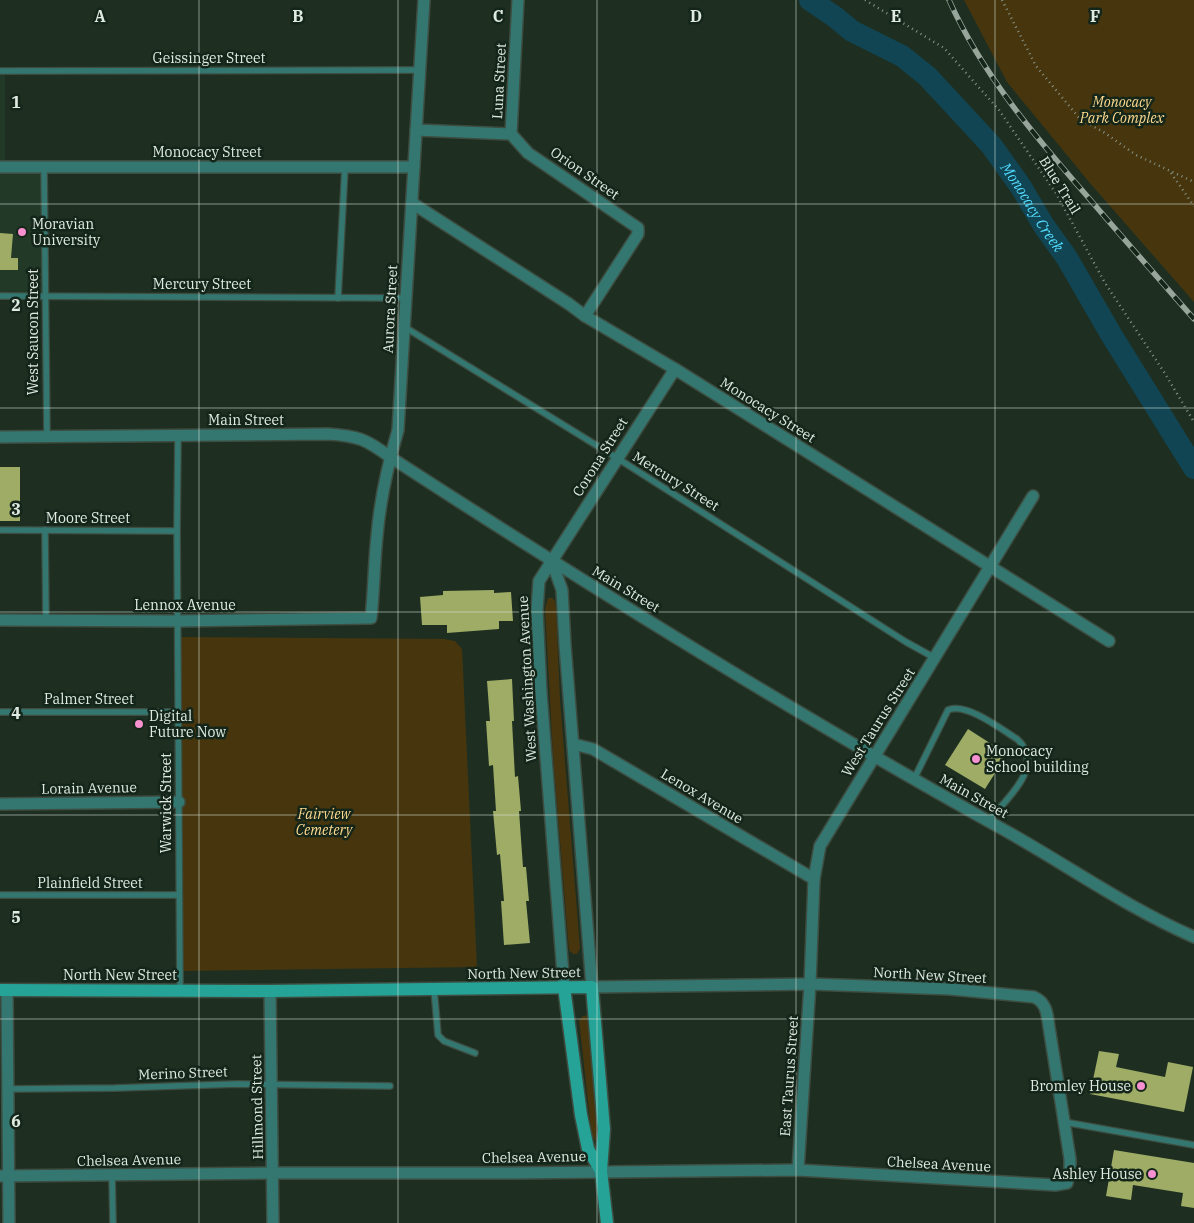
<svg xmlns="http://www.w3.org/2000/svg" width="1194" height="1223" viewBox="0 0 1194 1223" font-family="'IBM Plex Serif',serif">
<style>
.built{fill:#223928}
.green{fill:#47360d}
.lines{fill:none;stroke-linecap:round;stroke-linejoin:round}
.river{stroke:#114553;stroke-width:22}
.building{fill:#9eac65}
.lane-casing{stroke:#3d4d41;stroke-width:8}
.street-casing{stroke:#3d4d41;stroke-width:14}
.secondary-casing{stroke:#3d4d41;stroke-width:15}
.path{stroke:#869489;stroke-width:2.5;stroke-dasharray:1 4;stroke-linecap:butt}
.lane{stroke:#337770;stroke-width:5.5}
.street{stroke:#337770;stroke-width:11}
.secondary{stroke:#25a397;stroke-width:12}
.rail-casing{stroke:#98a59b;stroke-width:5.5}
.rail{stroke:#142519;stroke-width:4;stroke-dasharray:11;stroke-linecap:butt}
.grid{fill:none;stroke:#dfeae1;stroke-width:1;stroke-opacity:0.55}
.poi-dot{fill:#f690cf;stroke:#142519;stroke-width:2}
.labels{text-anchor:middle;dominant-baseline:central;stroke-width:5;stroke-linejoin:round;paint-order:stroke}
.street-label{font-size:14px;fill:#dfeae1;stroke:#142519}
.park-label{font-size:14px;font-style:italic;fill:#fdd98f;stroke:#142519}
.poi-label{font-size:14px;fill:#dfeae1;stroke:#142519;text-anchor:start}
.water-label{font-size:15px;font-style:italic;fill:#52dbfe;stroke:#142519}
.grid-label{font-size:16px;text-anchor:middle;font-weight:bold;fill:#dfeae1;stroke:#142519;stroke-width:5;stroke-linejoin:round;paint-order:stroke}
</style>
<rect width="100%" height="100%" fill="#1e2f22"/>
<path class="built" d="M 0,71 L 5,71 L 5,167 L 44,167 L 46,296 L 0,296 Z"/>
<g class="green">
<path d="M 964,0 L 1194,0 L 1194,302 L 1089,182 L 1007,82 Z"/>
<path d="M 548,598 L 552,598 L 555,601 L 556,609 L 560,700 L 580,948 L 577,954 L 573,954 L 569,950 L 553,755 L 545,609 Z"/>
<path d="M 177,637 L 444,639 L 455,641 L 462,649 L 477,967 L 180,971 Z"/>
<path d="M 588,1015 L 598,1142 L 592,1138 L 579,1020 L 583,1016 Z"/>
</g>
<g class="lines">
<path class="river" id="s1" d="M 810,0 L 835,17 L 852,31 L 902,56 L 927,76 L 991,145 L 1021,187 L 1044,226 L 1067,258 L 1112,336 L 1194,468"/>
</g>
<g class="building">
<path d="M 0,233 L 13,234 L 11,258 L 18,258 L 18,270 L 0,270 Z"/>
<rect x="0" y="467" width="20" height="54"/>
<path d="M 494,590 L 494,593 L 511,592 L 513,621 L 499,621 L 499,629 L 447,633 L 447,625 L 422,625 L 420,597 L 443,595 L 443,591 Z"/>
<path d="M 512,679 L 514,721 L 512,721 L 515,777 L 518,776 L 521,811 L 519,811 L 523,867 L 526,867 L 529,901 L 526,901 L 530,943 L 504,945 L 501,901 L 504,901 L 500,854 L 497,855 L 493,811 L 496,811 L 493,765 L 489,766 L 486,721 L 490,721 L 487,681 Z"/>
<path d="M 968,729 L 1007,754 L 985,789 L 945,765 Z"/>
<path d="M 1099,1051 L 1119,1054 L 1116,1067 L 1165,1077 L 1168,1062 L 1193,1067 L 1184,1112 L 1090,1094 Z"/>
<path d="M 1114,1150 L 1194,1163 L 1194,1208 L 1181,1206 L 1183,1193 L 1133,1185 L 1131,1200 L 1106,1196 Z"/>
</g>
<g class="lines">
<g class="lane-casing">
<g id="lane">
<path d="M 0,71 L 419,70"/>
<path d="M 44,167 L 47,436"/>
<path d="M 0,296 L 405,298"/>
<path d="M 338,298 L 345,167"/>
<path d="M 403,326 L 617,458 L 906,642 L 935,658"/>
<path d="M 178,435 L 177,531 L 180,991"/>
<path d="M 0,530 L 177,531"/>
<path d="M 45,530 L 46,620"/>
<path d="M 0,712 L 178,712"/>
<path d="M 914,779 L 948,710 C 966,702 1001,729 1017,739 C 1047,765 1006,800 988,821"/>
<path d="M 0,895 L 179,895"/>
<path d="M 434,989 L 438,1035 L 444,1041 L 475,1053"/>
<path d="M 8,1089 L 115,1088 L 237,1084 L 390,1086"/>
<path d="M 1064,1122 L 1194,1145"/>
<path d="M 112,1175 L 113,1223"/>
</g>
</g>
<g class="street-casing">
<g id="street">
<path d="M 416,130 L 511,134 L 528,153 L 638,228 L 638,234 L 585,316"/>
<path d="M 511,134 L 518,0"/>
<path d="M 0,167 L 414,167"/>
<path d="M 412,203 L 569,304 L 585,316 L 675,369 L 1109,641"/>
<path d="M 0,437 L 328,434 C 358,436 366,439 390,457 C 589,586 790,711 997,826 C 1063,862 1125,907 1194,937"/>
<path d="M 0,620 L 178,621 L 371,618 C 374,591 374,563 377,536 C 380,500 388,464 398,430 L 424,0"/>
<path d="M 573,744 L 593,749 L 814,879"/>
<path d="M 0,804 L 179,802"/>
<path d="M 564,987 L 541,693 L 537,610 L 539,581 L 675,369"/>
<path d="M 7,990 L 9,1223"/>
<path d="M 270,991 L 273,1223"/>
<path d="M 798,1170 L 810,984 L 814,879 L 820,846 L 1033,496"/>
<path d="M 0,1176 L 274,1173 L 514,1173 L 798,1170 L 1055,1185 L 1067,1183 L 1070,1171 L 1070,1159 L 1049,1027 C 1047,1014 1047,1003 1034,997 L 950,989 L 810,984 L 592,987 L 565,645 L 562,590 L 552,562"/>
</g>
</g>
<g class="secondary-casing">
<g id="secondary">
<path d="M 564,987 L 581,1115 L 588,1149 L 601,1171"/>
<path d="M 0,990 L 270,991 L 592,987 L 604,1129 L 601,1171 L 607,1223"/>
</g>
</g>
<g class="path">
<path d="M 865,0 L 944,48 L 999,110 L 1057,195 L 1105,283 L 1164,372 L 1194,422"/>
<path d="M 1002,0 L 1036,66 L 1080,119 L 1105,133 L 1136,155 L 1194,182"/>
<path d="M 1171,173 L 1194,206"/>
</g>
<use href="#lane" class="lane"/>
<use href="#street" class="street"/>
<use href="#secondary" class="secondary"/>
<g class="rail-casing">
<path id="rail" d="M 949,0 C 982,74 1034,135 1087,196 C 1122,237 1158,278 1194,319"/>
</g>
<use href="#rail" class="rail"/>
</g>
<path class="grid" d="M 199,0 L 199,1223M 398,0 L 398,1223M 597,0 L 597,1223M 796,0 L 796,1223M 995,0 L 995,1223M 0,204 L 1194,204M 0,408 L 1194,408M 0,612 L 1194,612M 0,815 L 1194,815M 0,1019 L 1194,1019"/>
<g class="poi-dot">
<circle cx="22" cy="232" r="5"/>
<circle cx="139" cy="724" r="5"/>
<circle cx="976" cy="759" r="5"/>
<circle cx="1141" cy="1086" r="5"/>
<circle cx="1152" cy="1174" r="5"/>
</g>
<g class="labels">
<g class="street-label">
<text x="209" y="58">Geissinger Street</text>
<text transform="translate(499 81) rotate(-87)">Luna Street</text>
<text x="207" y="152">Monocacy Street</text>
<text transform="translate(585 173) rotate(35)">Orion Street</text>
<text transform="translate(1060 185) rotate(58)">Blue Trail</text>
<text x="202" y="284">Mercury Street</text>
<text transform="translate(390 309) rotate(-87)">Aurora Street</text>
<text transform="translate(33 332) rotate(-90)">West Saucon Street</text>
<text transform="translate(768 410) rotate(32)">Monocacy Street</text>
<text x="246" y="420">Main Street</text>
<text transform="translate(600 457) rotate(-58)">Corona Street</text>
<text transform="translate(676 481) rotate(32)">Mercury Street</text>
<text x="88" y="518">Moore Street</text>
<text transform="translate(626 589) rotate(31)">Main Street</text>
<text x="185" y="605">Lennox Avenue</text>
<text transform="translate(527 679) rotate(-93)">West Washington Avenue</text>
<text x="89" y="699">Palmer Street</text>
<text transform="translate(878 722) rotate(-58)">West Taurus Street</text>
<text transform="translate(89 788) rotate(-1)">Lorain Avenue</text>
<text transform="translate(702 796) rotate(31)">Lenox Avenue</text>
<text transform="translate(974 796) rotate(29)">Main Street</text>
<text transform="translate(166 803) rotate(-90)">Warwick Street</text>
<text x="90" y="883">Plainfield Street</text>
<text transform="translate(524 973) rotate(-1)">North New Street</text>
<text x="120" y="975">North New Street</text>
<text transform="translate(930 975) rotate(3)">North New Street</text>
<text transform="translate(183 1073) rotate(-2)">Merino Street</text>
<text transform="translate(789 1076) rotate(-86)">East Taurus Street</text>
<text transform="translate(257 1107) rotate(-91)">Hillmond Street</text>
<text transform="translate(534 1157) rotate(-1)">Chelsea Avenue</text>
<text transform="translate(129 1160) rotate(-1)">Chelsea Avenue</text>
<text transform="translate(939 1164) rotate(3)">Chelsea Avenue</text>
</g>
<g class="park-label">
<text x="1122" y="102">Monocacy<tspan x="1122" dy="16">Park Complex</tspan></text>
<text x="324" y="814">Fairview<tspan x="324" dy="16">Cemetery</tspan></text>
</g>
<g class="poi-label">
<text x="32" y="224">Moravian<tspan x="32" dy="16">University</tspan></text>
<text x="149" y="716">Digital<tspan x="149" dy="16">Future Now</tspan></text>
<text x="986" y="751">Monocacy<tspan x="986" dy="16">School building</tspan></text>
<text x="1131" y="1086" text-anchor="end">Bromley House</text>
<text x="1142" y="1174" text-anchor="end">Ashley House</text>
</g>
<g class="water-label">
<text stroke="none"><textPath href="#s1" startOffset="309">Monocacy Creek</textPath></text>
</g>
</g>
<g class="grid-label">
<text x="100" y="22">A</text>
<text x="298" y="22">B</text>
<text x="498" y="22">C</text>
<text x="696" y="22">D</text>
<text x="896" y="22">E</text>
<text x="1095" y="22">F</text>
<text x="16" y="108">1</text>
<text x="16" y="311">2</text>
<text x="16" y="515">3</text>
<text x="16" y="719">4</text>
<text x="16" y="923">5</text>
<text x="16" y="1127">6</text>
</g>
</svg>
